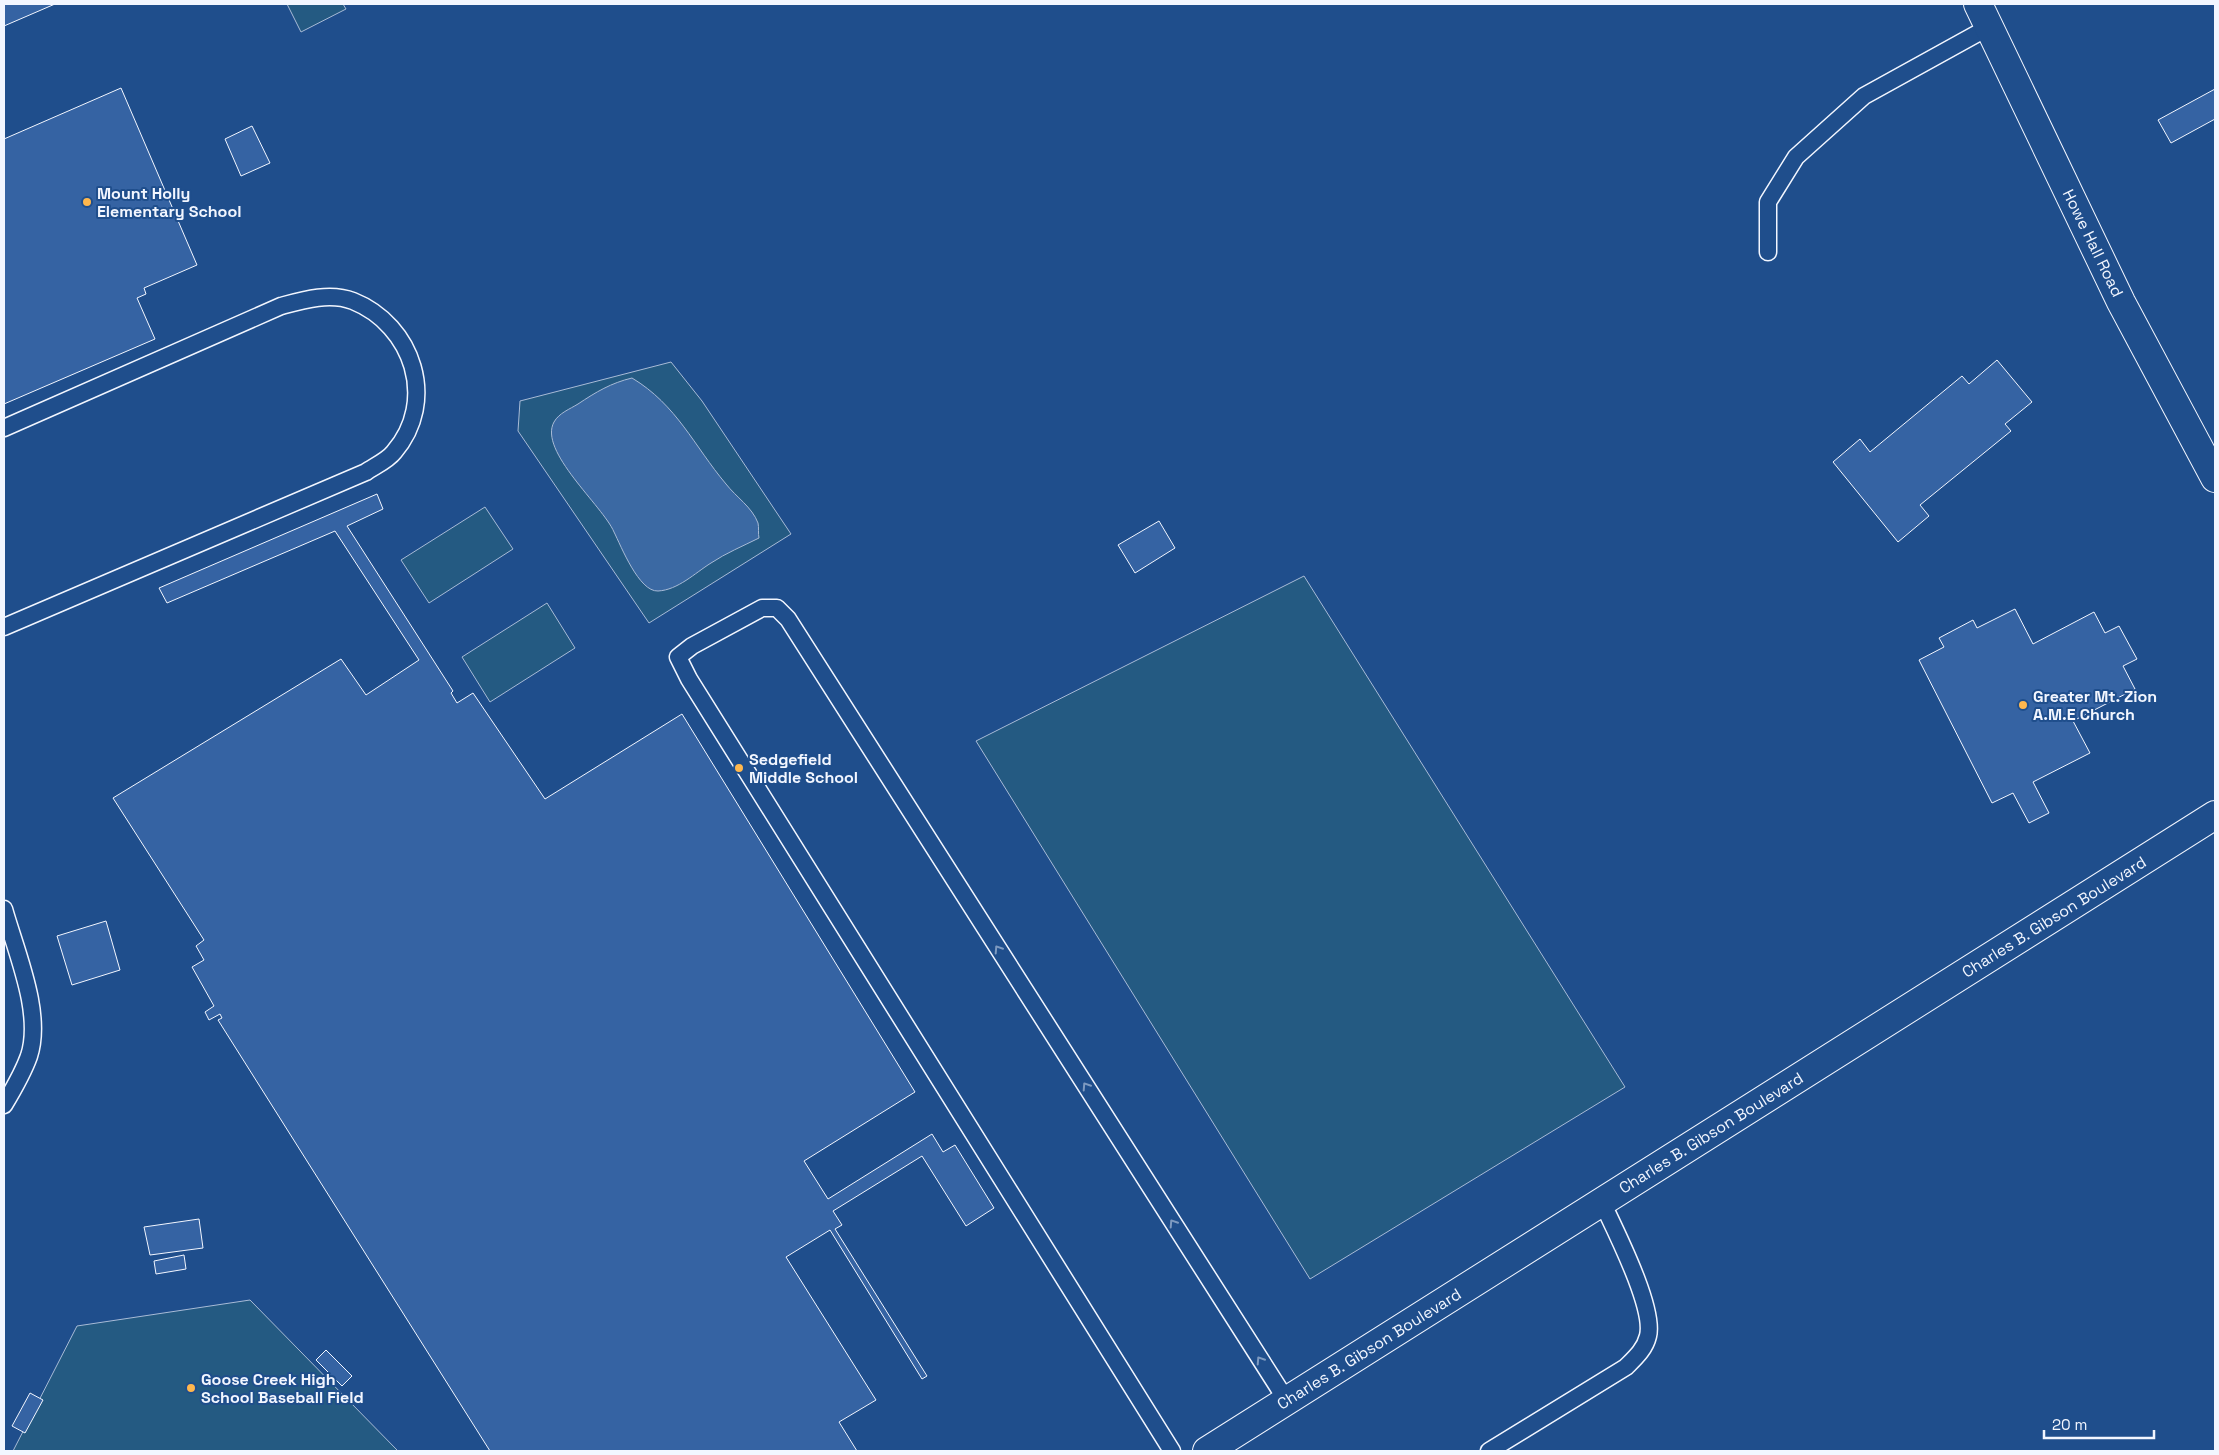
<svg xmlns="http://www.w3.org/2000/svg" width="2219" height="1455" viewBox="0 0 2219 1455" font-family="'Space Grotesk',sans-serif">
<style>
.green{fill:#245a82;stroke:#a8bbd7}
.water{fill:#3b69a3;stroke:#a8bbd7}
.building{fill:#3563a3;stroke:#f2f6ff}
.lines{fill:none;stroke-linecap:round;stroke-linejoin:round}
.service-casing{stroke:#f2f6ff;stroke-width:19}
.minor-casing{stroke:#f2f6ff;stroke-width:30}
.service{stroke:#1f4e8c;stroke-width:16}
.minor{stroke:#1f4e8c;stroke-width:28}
.oneway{stroke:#7e9ac0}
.poi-dot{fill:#ffb74d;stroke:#1f4e8c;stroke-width:2}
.labels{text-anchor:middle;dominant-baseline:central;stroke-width:4;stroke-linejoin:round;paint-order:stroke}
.poi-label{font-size:16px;font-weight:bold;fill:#f2f6ff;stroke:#1f4e8c;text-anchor:start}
.street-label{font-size:16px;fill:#f2f6ff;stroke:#1f4e8c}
</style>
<rect width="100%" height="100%" fill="#1f4e8c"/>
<g class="green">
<path d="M 287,4 L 343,4 L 346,9 L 301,32 Z"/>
<path d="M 671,362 L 702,401 L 791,534 L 649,623 L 518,431 L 520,401 Z"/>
<path d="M 485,507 L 513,549 L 429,603 L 401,560 Z"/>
<path d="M 1304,576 L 1625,1087 L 1310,1279 L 976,741 Z"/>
<path d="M 547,603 L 575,648 L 490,702 L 462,657 Z"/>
<path d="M 250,1300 L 398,1451 L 13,1451 L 77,1326 Z"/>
</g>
<path class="water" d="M 632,378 C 677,405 694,446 726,484 C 736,497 752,507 758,523 C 759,527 758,534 759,538 C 743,546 726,553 711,563 C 695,573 678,590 658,591 C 639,592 621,546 614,532 C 603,506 538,451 554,422 C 559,413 570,409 578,404 C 596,392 611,383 632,378 Z"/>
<g class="building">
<path d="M 4,4 L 55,4 L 4,26 Z"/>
<path d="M 121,88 L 197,265 L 144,288 L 146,294 L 137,298 L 155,339 L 4,404 L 4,139 Z"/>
<path d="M 2215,89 L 2215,119 L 2171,143 L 2158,120 Z"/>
<path d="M 252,126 L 270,163 L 241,176 L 225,139 Z"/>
<path d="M 1997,360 L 2032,402 L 2005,424 L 2011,431 L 1920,505 L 1929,516 L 1898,542 L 1833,462 L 1860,439 L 1870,452 L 1962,376 L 1969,384 Z"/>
<path d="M 377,494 L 383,509 L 347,526 L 453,691 L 451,693 L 457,703 L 473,693 L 545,799 L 682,714 L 915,1092 L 804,1161 L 828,1199 L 932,1134 L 943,1152 L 955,1145 L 994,1208 L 966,1226 L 922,1156 L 833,1211 L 842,1225 L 835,1229 L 927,1376 L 922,1379 L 830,1230 L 786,1257 L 876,1400 L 839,1422 L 857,1451 L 490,1451 L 218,1020 L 222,1018 L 220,1014 L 209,1020 L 205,1012 L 214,1006 L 192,967 L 204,960 L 196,946 L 204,940 L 113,798 L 341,659 L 366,695 L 419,660 L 335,531 L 167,603 L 159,588 Z"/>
<path d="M 1159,521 L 1175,548 L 1135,573 L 1118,545 Z"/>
<path d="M 2015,609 L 2033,644 L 2094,612 L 2105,633 L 2119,626 L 2137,659 L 2123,666 L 2135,689 L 2073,721 L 2090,753 L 2033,782 L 2049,813 L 2029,823 L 2013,793 L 1992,803 L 1919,660 L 1944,647 L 1939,638 L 1973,620 L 1977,628 Z"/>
<path d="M 106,921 L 120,970 L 72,985 L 57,936 Z"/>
<path d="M 199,1219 L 203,1248 L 150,1255 L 144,1227 Z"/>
<path d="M 184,1255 L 186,1269 L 156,1274 L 154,1261 Z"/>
<path d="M 326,1350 L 352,1376 L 342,1386 L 316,1360 Z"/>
<path d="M 30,1393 L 43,1400 L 25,1433 L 12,1426 Z"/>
</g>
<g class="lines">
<g class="service-casing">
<g id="service">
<path d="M 1768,252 L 1768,202 L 1796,157 L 1864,96 L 1989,27"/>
<path d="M 4,428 L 281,306 C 303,300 330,292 353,301 C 413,325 438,401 394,452 C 388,460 375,466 366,472 L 4,627"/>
<path d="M 4,909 C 16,952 43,1013 29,1056 C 23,1073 13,1090 4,1105"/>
<path d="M 1172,1451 L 689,679 L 678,657 L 692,646 L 762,608 L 777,608 L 788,619 L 1287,1401"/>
<path d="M 1489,1451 L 1626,1367 C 1635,1358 1645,1349 1648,1336 C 1655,1308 1615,1230 1602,1202"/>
</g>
</g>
<g class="minor-casing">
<g id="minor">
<path d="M 1978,4 L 2121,302 L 2215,478"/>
<path d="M 1207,1451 L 2215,815"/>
</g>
</g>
<use href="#service" class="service"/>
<use href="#minor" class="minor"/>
</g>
<defs><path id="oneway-chevron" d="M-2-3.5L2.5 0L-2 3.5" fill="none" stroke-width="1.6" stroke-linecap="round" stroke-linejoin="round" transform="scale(1.25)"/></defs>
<g class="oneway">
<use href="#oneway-chevron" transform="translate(998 949) rotate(-123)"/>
<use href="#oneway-chevron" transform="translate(1086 1086) rotate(-123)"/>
<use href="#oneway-chevron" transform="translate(1173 1223) rotate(-123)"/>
<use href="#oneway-chevron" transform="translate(1260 1360) rotate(-123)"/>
</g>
<g class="poi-dot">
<circle cx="87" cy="202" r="5"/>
<circle cx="2023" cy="705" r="5"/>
<circle cx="739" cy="768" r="5"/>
<circle cx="191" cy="1388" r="5"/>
</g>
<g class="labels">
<g class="poi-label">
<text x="97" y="193">Mount Holly<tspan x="97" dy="18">Elementary School</tspan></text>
<text x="2033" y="696">Greater Mt. Zion<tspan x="2033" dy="18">A.M.E Church</tspan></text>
<text x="749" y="759">Sedgefield<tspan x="749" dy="18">Middle School</tspan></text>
<text x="201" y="1379">Goose Creek High<tspan x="201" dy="18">School Baseball Field</tspan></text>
</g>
<g class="street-label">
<text transform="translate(2093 243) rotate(64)">Howe Hall Road</text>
<text transform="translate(2054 917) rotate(-32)">Charles B. Gibson Boulevard</text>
<text transform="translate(1711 1133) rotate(-32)">Charles B. Gibson Boulevard</text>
<text transform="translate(1369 1349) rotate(-32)">Charles B. Gibson Boulevard</text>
</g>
</g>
<rect width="2219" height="1455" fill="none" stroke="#f2f6ff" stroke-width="10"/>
<path d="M2044 1430v8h110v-8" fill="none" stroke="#f2f6ff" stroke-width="2.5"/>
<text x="2052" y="1430" font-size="15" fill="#f2f6ff" stroke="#1f4e8c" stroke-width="4" paint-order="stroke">20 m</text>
</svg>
